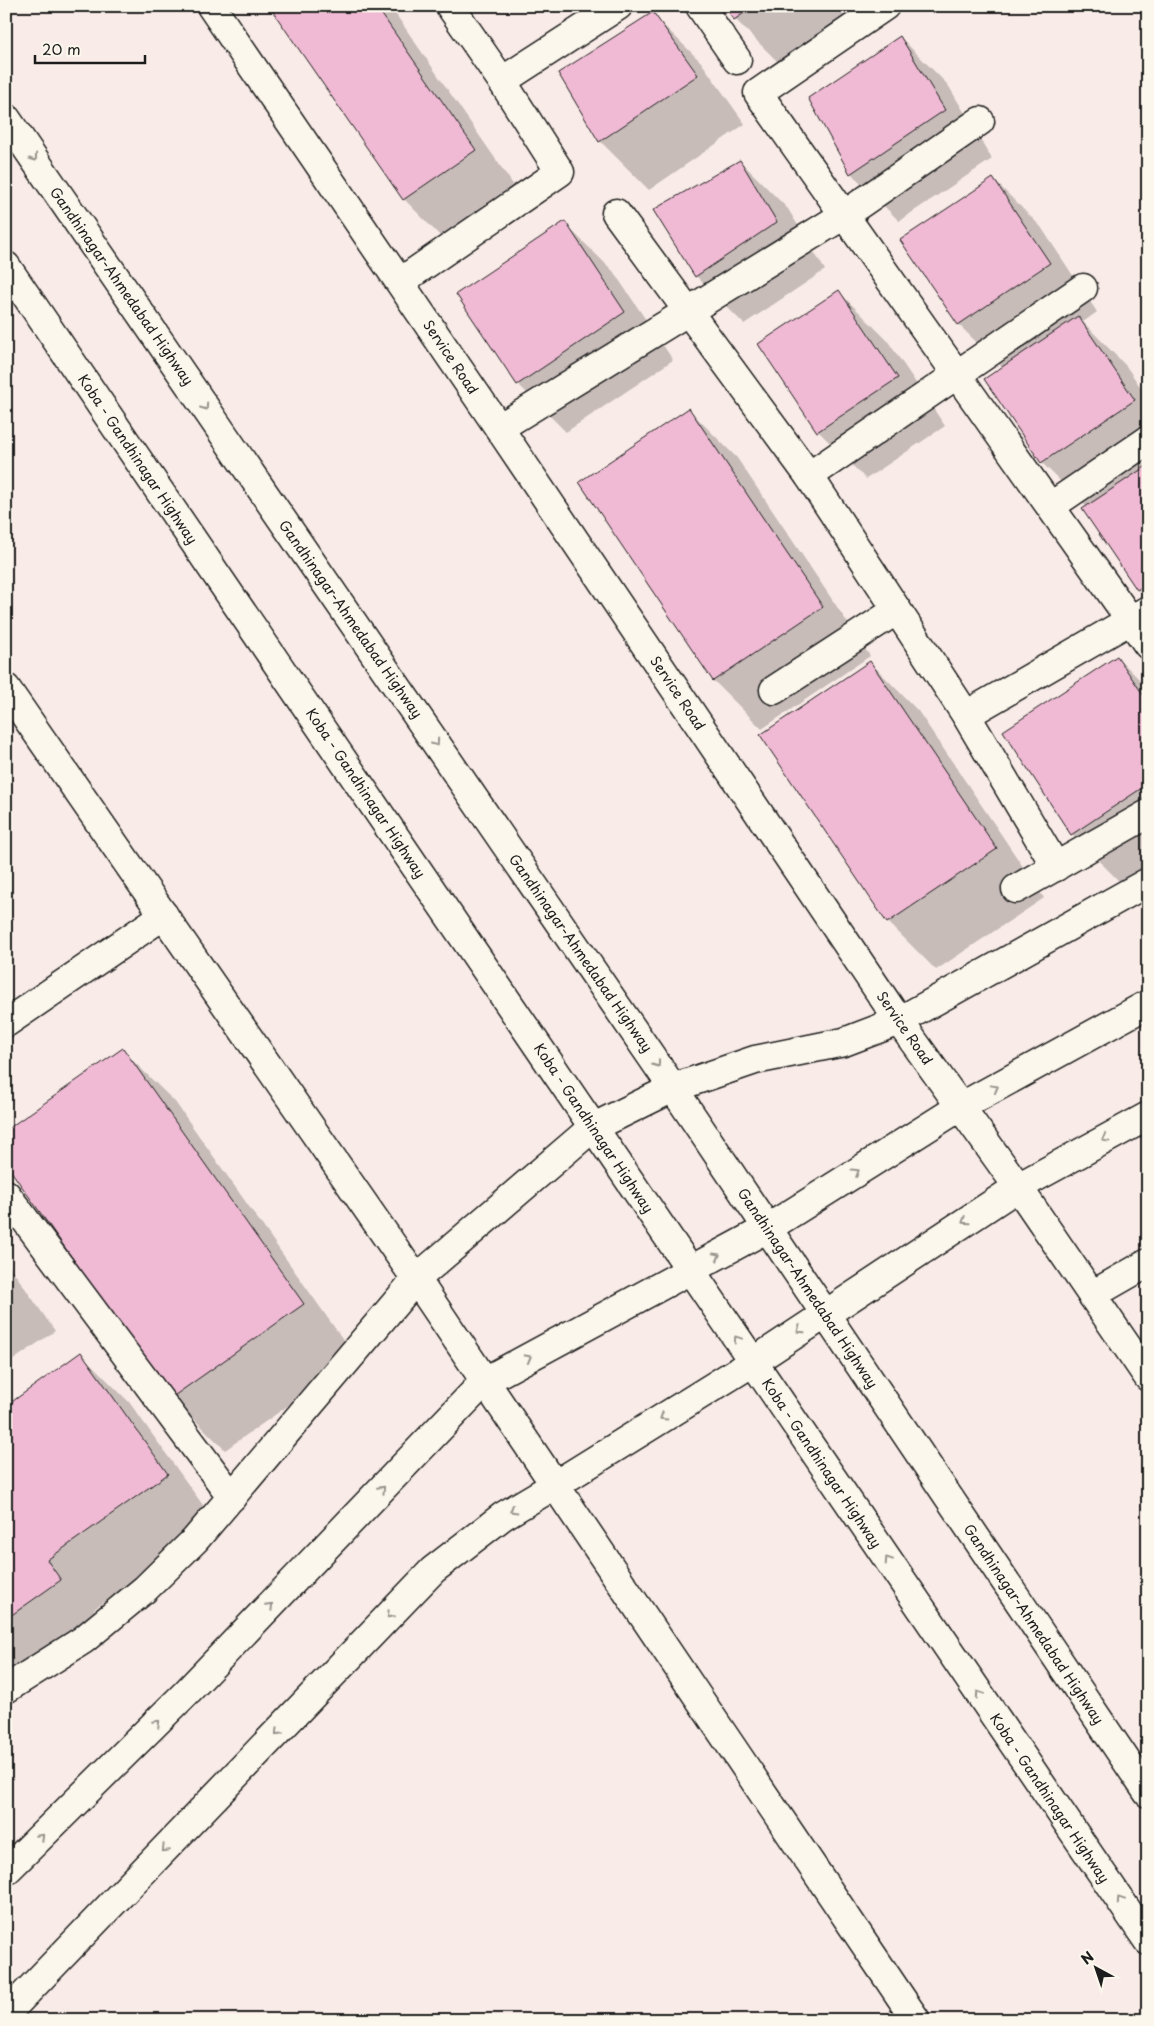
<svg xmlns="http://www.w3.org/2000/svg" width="1154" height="2026" viewBox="0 0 1154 2026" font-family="'Playpen Sans',sans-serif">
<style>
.shadow{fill:#0003}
.building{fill:#f0bad4;stroke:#1c1c1c}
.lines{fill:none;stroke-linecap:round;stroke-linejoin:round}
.street-casing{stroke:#1c1c1c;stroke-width:31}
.secondary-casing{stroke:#1c1c1c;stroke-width:31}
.primary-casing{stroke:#1c1c1c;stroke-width:31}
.street{stroke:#fbf7ec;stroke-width:28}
.secondary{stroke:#fbf7ec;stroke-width:28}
.primary{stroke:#fbf7ec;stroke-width:28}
.oneway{stroke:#97948e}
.labels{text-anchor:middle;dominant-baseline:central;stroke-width:4;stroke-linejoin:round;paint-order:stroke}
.street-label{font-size:14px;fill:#1c1c1c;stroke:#fbf7ec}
</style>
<rect width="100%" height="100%" fill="#f9ebe7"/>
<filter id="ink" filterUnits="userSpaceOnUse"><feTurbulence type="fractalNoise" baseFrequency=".02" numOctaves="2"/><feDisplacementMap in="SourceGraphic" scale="10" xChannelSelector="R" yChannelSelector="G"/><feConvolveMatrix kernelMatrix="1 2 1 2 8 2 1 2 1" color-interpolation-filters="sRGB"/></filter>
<g filter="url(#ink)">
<g class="shadow">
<path d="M 270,6 L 390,6 L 523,199 L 452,248 L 404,199 Z"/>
<path d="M 486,6 L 496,6 L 490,10 Z"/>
<path d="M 726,6 L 874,6 L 783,67 L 735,19 Z"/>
<path d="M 652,14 L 701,62 L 745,124 L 649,190 L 600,141 L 559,74 Z"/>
<path d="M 900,37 L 948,85 L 992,159 L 899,221 L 851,173 Z"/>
<path d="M 740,161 L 788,209 L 825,270 L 744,324 L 696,276 L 655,211 Z"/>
<path d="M 993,179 L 1041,227 L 1097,312 L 1083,322 L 1126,366 L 1148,398 L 1148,600 L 1138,590 L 1087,507 L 1042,463 L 986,380 L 1003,368 L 959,325 L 902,240 Z"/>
<path d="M 564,223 L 613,271 L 673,360 L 566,432 L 518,384 Z"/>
<path d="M 839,292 L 887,340 L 945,426 L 866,479 L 818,431 Z"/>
<path d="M 689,410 L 737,458 L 870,656 L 762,729 L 714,681 L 581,483 Z"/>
<path d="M 1117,657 L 1148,688 L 1148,864 L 1120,882 L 1072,834 Z"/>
<path d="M 870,662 L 918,711 L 1044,898 L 936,970 L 888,922 L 762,735 Z"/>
<path d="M 122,1050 L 175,1102 L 356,1358 L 225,1450 L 172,1397 Z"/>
<path d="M 6,1261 L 55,1331 L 6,1365 Z"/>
<path d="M 81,1354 L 129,1402 L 215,1522 L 94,1609 L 108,1629 L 32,1684 L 6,1658 L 6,1407 Z"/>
</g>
<g class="building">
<path d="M 269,6 L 376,6 L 476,150 L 403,200 Z"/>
<path d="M 725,6 L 754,6 L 734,20 Z"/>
<path d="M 653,12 L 698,75 L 599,142 L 558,73 Z"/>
<path d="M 900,36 L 945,110 L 850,174 L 808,98 Z"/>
<path d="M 740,160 L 777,222 L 695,277 L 653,210 Z"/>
<path d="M 993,178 L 1050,263 L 958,325 L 900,240 Z"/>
<path d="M 565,221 L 625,312 L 517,385 L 456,294 Z"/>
<path d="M 839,290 L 898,378 L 817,432 L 758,344 Z"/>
<path d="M 1078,316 L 1135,400 L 1041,463 L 984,379 Z"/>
<path d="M 689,408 L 823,607 L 713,681 L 579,482 Z"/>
<path d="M 1148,465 L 1148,583 L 1137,590 L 1082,509 Z"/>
<path d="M 1117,656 L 1148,702 L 1148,784 L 1071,835 L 1003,731 Z"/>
<path d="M 870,661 L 997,849 L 887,923 L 760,735 Z"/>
<path d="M 123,1048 L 304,1304 L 171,1398 L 6,1164 L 6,1130 Z"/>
<path d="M 81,1352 L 168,1474 L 47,1560 L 61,1580 L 6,1619 L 6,1406 Z"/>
</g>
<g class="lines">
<g class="street-casing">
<g id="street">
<path d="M 700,6 L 737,60"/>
<path d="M 885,6 L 758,93 L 1148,645"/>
<path d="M 502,81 L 618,6"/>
<path d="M 616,213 L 809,476 L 966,715 L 1056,867"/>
<path d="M 400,282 L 560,172 L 502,81 L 450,6"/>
<path d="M 499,428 L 844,215 L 980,121"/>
<path d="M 809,476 L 1083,288"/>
<path d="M 1051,506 L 1148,440"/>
<path d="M 774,690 L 897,610"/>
<path d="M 966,715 L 1148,610"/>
<path d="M 1016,889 L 1148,814"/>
<path d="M 6,1023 L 164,915"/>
<path d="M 6,1194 L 232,1497"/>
<path d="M 6,1689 L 83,1640 L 145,1589 L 195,1540 L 416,1279"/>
<path d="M 6,1871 L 186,1693 L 485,1381"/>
<path d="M 6,2014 L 433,1570 L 503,1516 L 555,1485"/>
</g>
</g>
<g class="secondary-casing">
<g id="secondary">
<path d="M 211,6 L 499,428 L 899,1021 L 1018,1187 L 1148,1377"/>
<path d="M 6,688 L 416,1279 L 916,2020"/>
<path d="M 416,1279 L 592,1128 L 673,1088 L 755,1060 L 844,1042 L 899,1021 L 1148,882"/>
<path d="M 1092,1295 L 1148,1263"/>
<path d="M 485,1381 L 768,1228 L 960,1107 L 1148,1004"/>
<path d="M 555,1485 L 753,1362 L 1018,1187 L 1148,1116"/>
</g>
</g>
<g class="primary-casing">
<g id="primary">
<path d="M 6,118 L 673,1088 L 1148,1793"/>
<path d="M 6,266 L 1148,1941"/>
</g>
</g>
<use href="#street" class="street"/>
<use href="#secondary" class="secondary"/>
<use href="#primary" class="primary"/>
</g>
<defs><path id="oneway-chevron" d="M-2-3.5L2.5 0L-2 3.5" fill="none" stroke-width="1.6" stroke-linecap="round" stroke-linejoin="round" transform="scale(1.25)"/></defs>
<g class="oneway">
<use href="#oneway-chevron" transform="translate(34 158) rotate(55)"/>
<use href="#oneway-chevron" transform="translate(205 407) rotate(55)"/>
<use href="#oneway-chevron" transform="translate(436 743) rotate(55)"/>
<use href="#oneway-chevron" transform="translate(657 1064) rotate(55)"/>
<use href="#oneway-chevron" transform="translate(995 1088) rotate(-29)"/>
<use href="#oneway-chevron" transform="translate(1105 1139) rotate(151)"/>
<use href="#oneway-chevron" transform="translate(856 1172) rotate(-32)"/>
<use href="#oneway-chevron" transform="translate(965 1221) rotate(147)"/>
<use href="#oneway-chevron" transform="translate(717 1256) rotate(-29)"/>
<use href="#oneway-chevron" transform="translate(800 1330) rotate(146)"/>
<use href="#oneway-chevron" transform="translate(737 1339) rotate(-124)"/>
<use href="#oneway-chevron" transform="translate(528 1358) rotate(-28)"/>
<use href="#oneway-chevron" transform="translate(663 1417) rotate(148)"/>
<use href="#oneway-chevron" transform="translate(382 1489) rotate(-46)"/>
<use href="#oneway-chevron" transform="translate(513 1510) rotate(149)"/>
<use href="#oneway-chevron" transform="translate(888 1560) rotate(-124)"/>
<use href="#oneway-chevron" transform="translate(270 1606) rotate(-46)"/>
<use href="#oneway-chevron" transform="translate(390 1615) rotate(134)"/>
<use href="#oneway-chevron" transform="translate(979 1694) rotate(-124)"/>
<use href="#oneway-chevron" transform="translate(157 1723) rotate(-45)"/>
<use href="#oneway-chevron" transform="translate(278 1732) rotate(134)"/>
<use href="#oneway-chevron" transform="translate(41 1837) rotate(-45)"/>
<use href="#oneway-chevron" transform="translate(165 1849) rotate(134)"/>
<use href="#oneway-chevron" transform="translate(1120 1900) rotate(-124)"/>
</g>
</g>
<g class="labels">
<g class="street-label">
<text transform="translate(122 286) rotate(55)">Gandhinagar-Ahmedabad Highway</text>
<text transform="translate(451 357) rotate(56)">Service Road</text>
<text transform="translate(138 459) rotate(56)">Koba - Gandhinagar Highway</text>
<text transform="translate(351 619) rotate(55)">Gandhinagar-Ahmedabad Highway</text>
<text transform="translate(678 693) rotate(56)">Service Road</text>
<text transform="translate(366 793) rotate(56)">Koba - Gandhinagar Highway</text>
<text transform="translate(581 953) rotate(55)">Gandhinagar-Ahmedabad Highway</text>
<text transform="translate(905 1028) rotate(55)">Service Road</text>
<text transform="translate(594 1128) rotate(56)">Koba - Gandhinagar Highway</text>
<text transform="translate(808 1288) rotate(56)">Gandhinagar-Ahmedabad Highway</text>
<text transform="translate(822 1463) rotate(56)">Koba - Gandhinagar Highway</text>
<text transform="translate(1034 1624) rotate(56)">Gandhinagar-Ahmedabad Highway</text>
<text transform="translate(1050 1798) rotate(56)">Koba - Gandhinagar Highway</text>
</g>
</g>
<rect width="1154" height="2026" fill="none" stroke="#fbf7ec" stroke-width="25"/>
<rect x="12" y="12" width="1129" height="2001" fill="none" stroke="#1c1c1c" stroke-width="2" filter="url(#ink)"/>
<g transform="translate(1096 1968) rotate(320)" stroke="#fbf7ec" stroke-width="4" paint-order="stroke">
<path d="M0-4L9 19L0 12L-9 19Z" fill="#1c1c1c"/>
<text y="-8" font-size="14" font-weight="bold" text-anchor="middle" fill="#1c1c1c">N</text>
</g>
<path d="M35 55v8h110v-8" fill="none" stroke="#1c1c1c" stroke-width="2.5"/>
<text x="42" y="55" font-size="15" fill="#1c1c1c" stroke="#fbf7ec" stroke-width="4" paint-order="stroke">20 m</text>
</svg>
